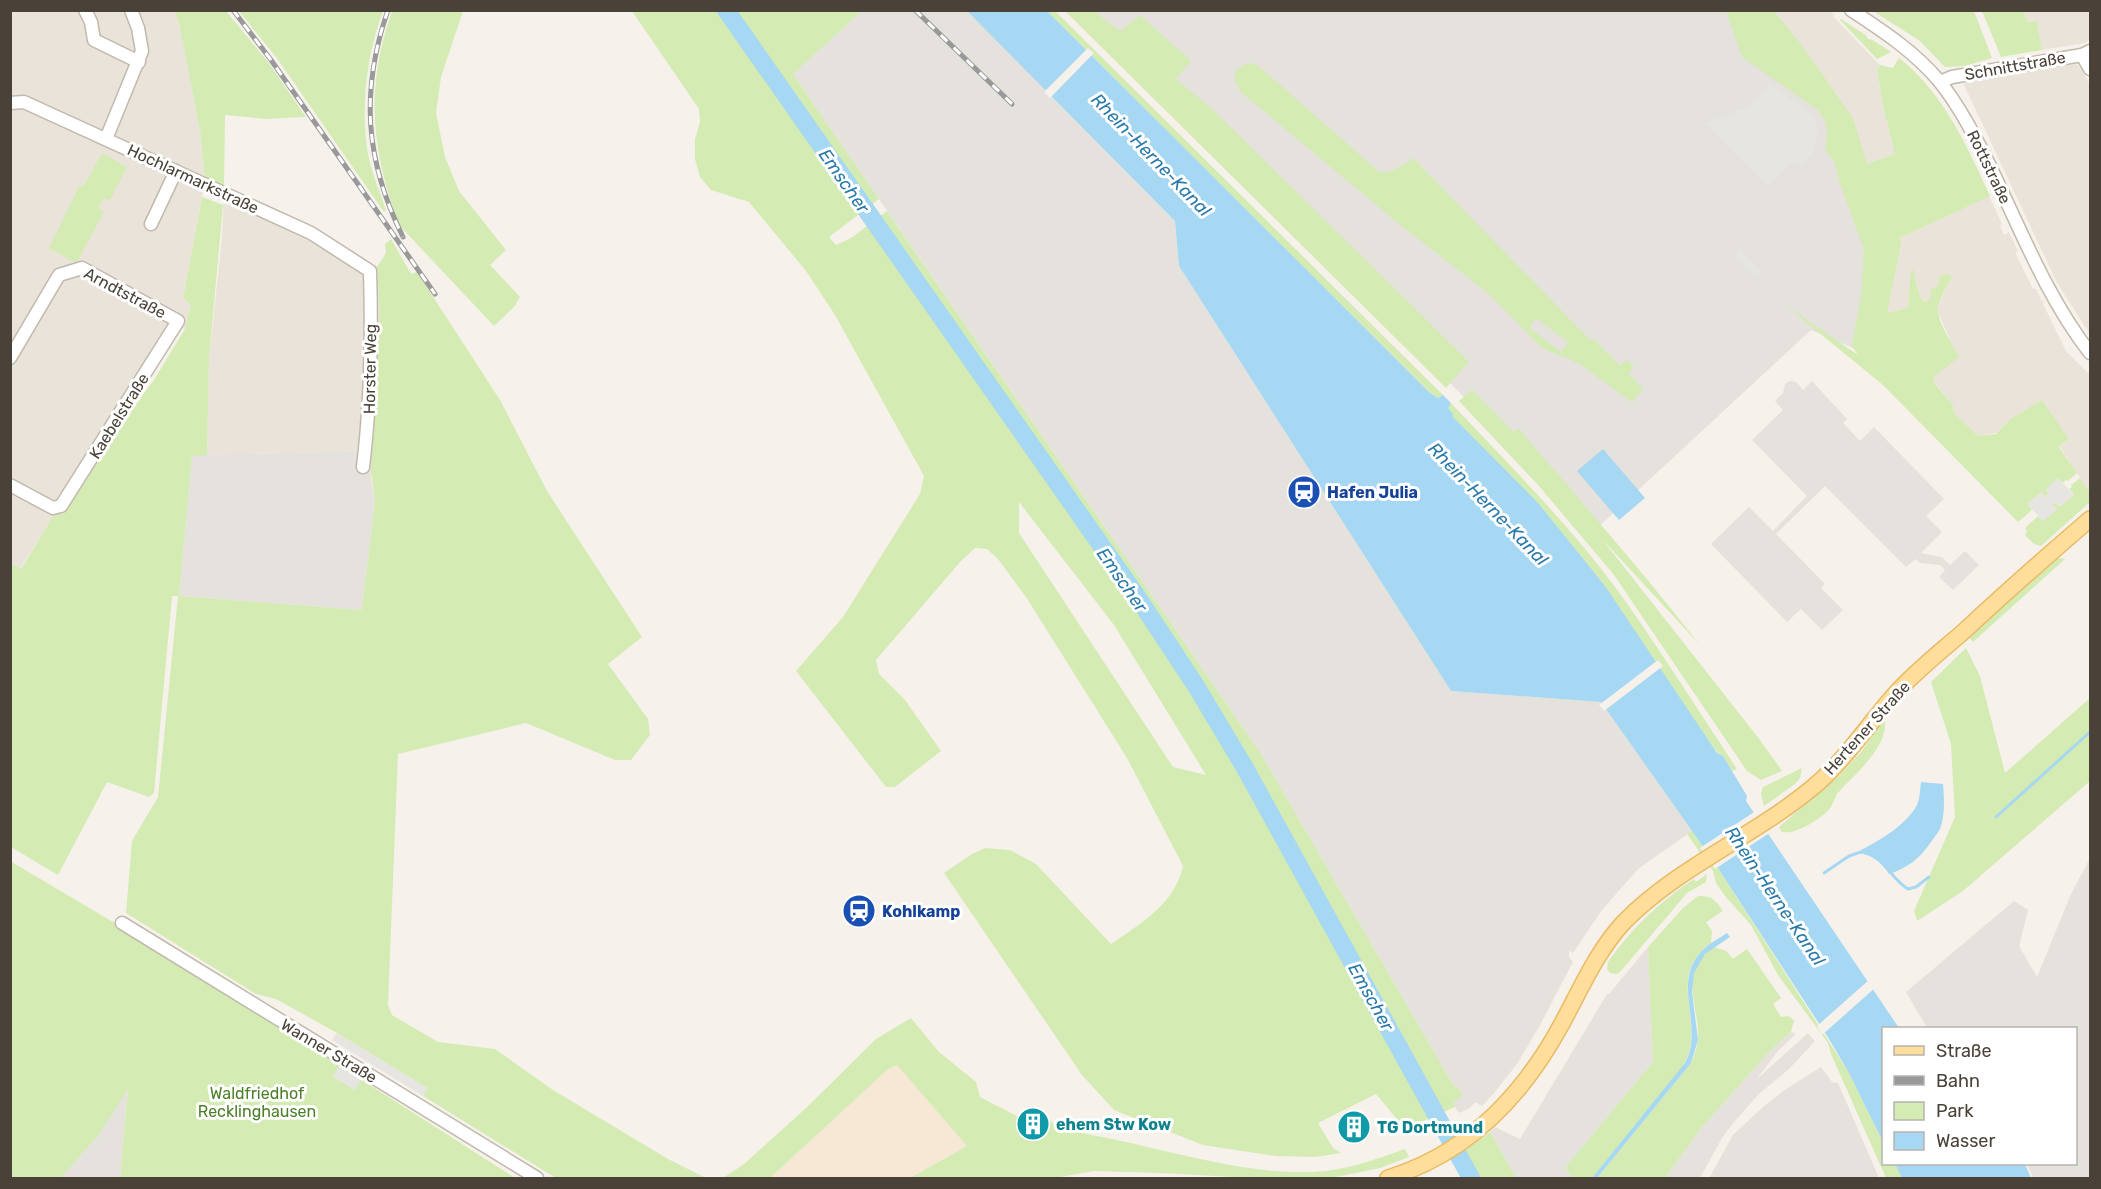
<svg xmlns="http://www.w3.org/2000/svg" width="2101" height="1189" viewBox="0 0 2101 1189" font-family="Rubik,sans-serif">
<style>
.residential{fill:#eae3d9}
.commercial{fill:#f7e8d6}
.industrial{fill:#e5e1dc}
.green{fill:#d4ebb3;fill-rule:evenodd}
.parking{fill:#e7e5e2}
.water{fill:#a6d7f3}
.pier{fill:#f6f2eb}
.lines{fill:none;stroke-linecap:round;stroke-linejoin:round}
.stream{stroke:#a6d7f3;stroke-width:3}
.river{stroke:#a6d7f3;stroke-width:18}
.minor-casing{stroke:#c2b9ad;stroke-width:15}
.major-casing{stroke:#e8bb66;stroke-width:18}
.minor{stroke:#fff;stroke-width:12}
.major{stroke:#ffdd9a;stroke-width:15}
.rail-casing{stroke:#999;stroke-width:5}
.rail{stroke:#fff;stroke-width:3;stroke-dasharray:9;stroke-linecap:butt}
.labels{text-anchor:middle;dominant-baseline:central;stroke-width:6;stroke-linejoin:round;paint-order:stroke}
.street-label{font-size:16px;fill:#4a4238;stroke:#fff}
.transit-label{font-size:16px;font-weight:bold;fill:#164399;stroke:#fff;text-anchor:start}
.park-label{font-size:16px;fill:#4d7f28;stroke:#fff}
.culture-label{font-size:16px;font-weight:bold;fill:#0d838f;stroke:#fff;text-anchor:start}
.water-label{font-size:18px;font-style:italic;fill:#297aaa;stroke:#fff}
</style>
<rect width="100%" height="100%" fill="#f6f2eb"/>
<g class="residential">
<path d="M 10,11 L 175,11 L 179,23 L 200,130 L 205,180 L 183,298 L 192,305 L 185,329 L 173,324 L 20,569 L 10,563 Z"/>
<path d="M 1774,11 L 1829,11 L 1835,14 L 1833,16 L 1880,65 L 1877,70 L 1883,106 L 1895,154 L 1867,164 L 1853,118 L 1801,44 Z"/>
<path d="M 2024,11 L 2090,11 L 2090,39 L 2085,43 L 2042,50 L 2037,21 L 2027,22 Z"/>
<path d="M 2075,64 L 2079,66 L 2090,84 L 2090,334 L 2057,283 L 1964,85 L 1966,82 Z"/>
<path d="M 224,188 L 377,267 L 380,315 L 374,451 L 207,455 L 209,359 L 222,237 Z"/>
<path d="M 1989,196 L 2002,224 L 2000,226 L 2004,235 L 2009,232 L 2018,251 L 2015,252 L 2023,269 L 2033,289 L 2036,289 L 2042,301 L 2044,300 L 2043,304 L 2066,351 L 2090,375 L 2090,493 L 2060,447 L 2069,439 L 2042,401 L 2009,420 L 1996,433 L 1978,436 L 1954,413 L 1953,405 L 1935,383 L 1933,377 L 1953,347 L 1938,312 L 1940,301 L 1952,277 L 1939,279 L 1937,287 L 1932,289 L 1929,302 L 1924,302 L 1919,294 L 1913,270 L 1908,308 L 1887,313 L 1901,245 L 1900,238 Z"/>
</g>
<path class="commercial" d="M 897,1065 L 967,1146 L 910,1178 L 770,1178 L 887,1070 Z"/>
<g class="industrial">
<path d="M 862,11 L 967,11 L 1175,221 L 1179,266 L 1451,691 L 1601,702 L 1692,831 L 1638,869 L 1602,910 L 1573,953 L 1569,950 L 1569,957 L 1573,962 L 1539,1027 L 1517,1064 L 1494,1093 L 1482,1106 L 1475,1102 L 1470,1108 L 1459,1113 L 1452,1103 L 1462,1096 L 1462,1093 L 1452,1083 L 1261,754 L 793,74 Z"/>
<path d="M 1083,11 L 1774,11 L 1801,44 L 1853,118 L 1867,164 L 1901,245 L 1887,313 L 1886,362 L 1811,330 L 1595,530 Z"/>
<path d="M 1790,381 L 1796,382 L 1803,390 L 1812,381 L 1847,419 L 1843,423 L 1860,441 L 1874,427 L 1944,499 L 1926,516 L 1942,532 L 1921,553 L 1942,557 L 1950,565 L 1965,551 L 1979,565 L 1953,590 L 1939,577 L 1945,570 L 1940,565 L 1920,563 L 1916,559 L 1906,567 L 1825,486 L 1776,534 L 1825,584 L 1821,588 L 1843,610 L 1822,630 L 1801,609 L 1787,622 L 1711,544 L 1749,507 L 1773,531 L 1807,496 L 1752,440 L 1783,410 L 1775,401 L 1783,393 L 1785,384 Z"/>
<path d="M 374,451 L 371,479 L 375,501 L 362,610 L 179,596 L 192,455 Z"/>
<path d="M 2090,858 L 2090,1178 L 2033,1178 L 2027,1164 L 2076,1164 L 2076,1028 L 1927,1028 L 1906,992 L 2014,901 L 2028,910 L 2019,946 L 2037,977 L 2071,894 Z"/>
<path d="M 1648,947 L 1653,1062 L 1565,1168 L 1570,1173 L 1572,1178 L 1516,1178 L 1490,1132 L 1495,1127 L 1520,1139 L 1607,994 L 1609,994 Z"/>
<path d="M 1791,1032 L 1796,1034 L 1777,1052 L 1757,1079 L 1808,1033 L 1815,1041 L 1789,1069 L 1759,1094 L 1734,1122 L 1722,1138 L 1700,1178 L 1665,1178 L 1701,1128 L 1770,1051 Z"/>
<path d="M 1821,1067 L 1832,1082 L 1838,1083 L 1879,1178 L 1709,1178 L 1733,1135 L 1764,1106 L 1786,1089 Z"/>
<path d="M 128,1087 L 120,1178 L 61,1178 L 100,1133 Z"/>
</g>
<g class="green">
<path d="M 175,11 L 226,11 L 268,62 L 306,117 L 266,119 L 225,115 L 224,188 L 205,180 L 200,130 L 179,23 Z"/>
<path d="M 239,11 L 383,11 C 367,54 361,102 367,148 C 370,169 379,190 386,210 L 384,212 L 276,57 Z"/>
<path d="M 392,11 L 463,11 L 441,77 L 436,113 L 445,157 L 459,191 L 506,250 L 490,265 L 520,297 L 514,307 L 494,326 L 399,225 C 371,148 365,89 392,11 Z"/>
<path d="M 632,11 L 862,11 L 793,74 L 879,199 L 829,237 L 836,245 L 851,238 L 887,211 L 1261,754 L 1452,1083 L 1462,1093 L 1462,1096 L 1453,1103 L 1455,1107 L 1405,1129 L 1376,1094 L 1318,1123 L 1333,1148 L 1341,1153 L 1315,1157 L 1276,1156 L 1203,1145 L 1114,1110 L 1082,1075 L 944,873 L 972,854 L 985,848 L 1010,850 L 1036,864 L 1111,944 C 1140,924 1175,904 1183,866 L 1127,758 L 1026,597 L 998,559 L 987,549 L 975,548 L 960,562 L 876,660 L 879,674 L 905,700 L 941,751 L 895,787 L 886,787 L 796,671 L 843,617 L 920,494 L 924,476 L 835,315 L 806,271 L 749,202 L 711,190 L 700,177 L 695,159 L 695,139 L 700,122 L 699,109 ZM 1019,502 L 1114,625 L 1206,775 L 1173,767 L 1019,533 Z"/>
<path d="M 1047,11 L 1055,11 L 1443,395 L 1438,398 L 1430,393 Z"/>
<path d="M 1065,11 L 1095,11 L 1107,22 L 1121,31 L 1140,15 L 1191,61 L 1176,79 L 1210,107 L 1469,362 L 1446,388 Z"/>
<path d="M 1726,11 L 1774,11 L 1801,44 L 1853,118 L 1867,164 L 1895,154 L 1883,106 L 1877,70 L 1880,65 L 1893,68 L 1899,58 C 1943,92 1967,146 1990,196 L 1900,238 L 1901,245 L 1887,313 L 1908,308 L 1911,271 L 1913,269 L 1919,294 L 1924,302 L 1929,301 L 1932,288 L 1937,287 L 1940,276 C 1945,273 1949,274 1952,277 C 1947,287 1940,297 1938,308 C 1937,322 1953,345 1959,357 L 1933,377 L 1935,384 L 1953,405 L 1954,413 L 1978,436 L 1996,434 L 2009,420 L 2042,400 L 2069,439 L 2059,447 L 2077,473 L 2068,481 L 2066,480 L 2063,483 L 2058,478 L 2046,498 L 2041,493 L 2028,504 L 2032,510 L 2018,522 L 1883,385 L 1784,304 L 1858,355 L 1852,346 L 1861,296 L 1864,249 L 1839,181 L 1835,163 L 1825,149 C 1829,133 1828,123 1818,110 L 1742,57 Z"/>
<path d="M 1873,11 L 1974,11 L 1992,58 L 1965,66 L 1945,67 L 1920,41 Z"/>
<path d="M 1982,11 L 2024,11 L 2027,22 L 2037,21 L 2042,50 L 2001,57 Z"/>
<path d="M 1841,19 L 1867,36 L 1866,37 L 1870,40 L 1871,39 L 1891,52 L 1877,59 L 1840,20 Z"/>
<path d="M 1251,63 L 1257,65 L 1262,69 L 1378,171 C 1391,175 1403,166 1413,158 L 1591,341 L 1594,339 L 1620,366 L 1627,360 L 1634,367 L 1628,373 L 1643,389 L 1632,402 L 1580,364 L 1542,348 L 1488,293 L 1399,224 L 1242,93 C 1231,79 1232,67 1251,63 ZM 1536,318 L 1568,342 L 1561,352 L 1529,328 Z"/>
<path d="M 102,153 L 127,167 L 110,200 L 104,198 L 98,208 L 104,212 L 77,262 L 74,262 L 49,248 L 80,185 L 84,186 Z"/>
<path d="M 202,197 L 223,205 L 209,359 L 207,455 L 192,456 L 179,596 L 362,610 L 375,501 L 371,471 L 380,315 L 377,267 L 386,253 L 385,244 L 391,239 L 411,274 L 417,272 L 500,400 L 547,491 L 642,637 L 608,664 L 648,719 L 650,735 L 631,760 L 615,760 L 526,723 L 398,754 L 388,1005 L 392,1015 L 438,1042 L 495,1049 L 553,1090 L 668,1159 L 706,1178 L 556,1178 L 423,1096 L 427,1088 L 337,1033 L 276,999 L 256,994 L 126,913 L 132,841 L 158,797 L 178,596 L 172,596 L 154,793 L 149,797 L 107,782 L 58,875 L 11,847 L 10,563 L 21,569 L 55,513 L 63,514 L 144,393 L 152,383 L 185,329 L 191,305 L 183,298 Z"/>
<path d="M 1472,390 L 1514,432 L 1518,428 C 1580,500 1642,571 1700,645 L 1602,539 L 1760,740 L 1782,771 L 1761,780 L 1747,771 L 1614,575 L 1539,486 L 1459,401 Z"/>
<path d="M 1451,403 C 1511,467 1575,530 1626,602 C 1664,656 1700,713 1737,769 L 1732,771 L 1723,756 L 1718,753 L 1452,416 L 1447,408 Z"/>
<path d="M 2080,478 L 2090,493 L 2090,502 L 2041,546 L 2034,544 L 2025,535 L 2027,531 L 2025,528 L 2038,516 L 2043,521 L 2057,509 L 2052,504 L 2055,502 L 2060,507 L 2074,494 L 2069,489 L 2072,487 L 2071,485 Z"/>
<path d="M 2060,558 L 2065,559 L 1973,642 L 1970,639 L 1971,634 L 2051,560 Z"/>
<path d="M 1966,648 L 1980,676 L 2005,773 L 2090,698 L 2090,781 L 1963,891 L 1917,921 L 1914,911 L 1955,817 L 1951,744 L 1931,682 Z"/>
<path d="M 1885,720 C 1888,749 1853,775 1837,794 C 1835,798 1833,803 1831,807 C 1823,818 1796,835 1782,832 L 1779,827 L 1839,776 L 1861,752 L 1883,721 Z"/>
<path d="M 1802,768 L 1800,778 L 1795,784 L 1764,806 L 1761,794 L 1763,787 Z"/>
<path d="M 1692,831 L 1716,865 L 1849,1073 L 1883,1142 L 1884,1164 L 1895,1164 L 1902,1178 L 1886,1178 L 1831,1054 L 1828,1043 L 1778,975 L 1751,925 L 1725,896 L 1716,883 L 1713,871 L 1687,834 Z"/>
<path d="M 10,861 L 140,938 L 515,1178 L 120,1178 L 128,1089 L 100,1133 L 61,1178 L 11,1178 Z"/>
<path d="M 1707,874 L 1706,882 L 1687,893 L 1620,972 L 1616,974 L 1610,973 L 1607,969 L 1608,962 C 1632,928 1659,902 1694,879 L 1696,882 Z"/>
<path d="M 1698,896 C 1712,895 1716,901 1723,911 L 1706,922 L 1712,931 L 1711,943 C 1662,979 1710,1023 1682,1068 L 1592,1178 L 1572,1178 L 1570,1173 L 1565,1168 L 1653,1062 L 1648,947 L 1683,908 Z"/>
<path d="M 1714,947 L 1726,951 L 1733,959 L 1747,949 L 1781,998 L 1773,1004 L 1781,1017 C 1787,1016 1790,1015 1794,1021 L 1791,1032 L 1770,1051 L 1701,1128 L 1665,1178 L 1597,1178 L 1691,1063 C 1694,1056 1697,1048 1698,1040 C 1700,1005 1676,973 1714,947 Z"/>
<path d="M 911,1018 L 939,1052 L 976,1082 L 980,1097 L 1025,1120 L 1042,1118 L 1063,1127 L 1091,1135 C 1164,1148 1237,1174 1312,1172 C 1344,1171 1375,1160 1405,1149 L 1409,1157 L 1380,1168 L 1331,1178 L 1252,1178 L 1160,1173 L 1094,1171 L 1055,1178 L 910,1178 L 967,1146 L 897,1065 L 887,1070 L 770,1178 L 723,1178 L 744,1164 L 806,1108 L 876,1039 Z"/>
<path d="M 1490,1132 L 1516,1178 L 1480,1178 L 1465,1150 Z"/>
</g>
<g class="parking">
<path d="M 1770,84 L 1799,104 L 1814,117 L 1817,125 L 1817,134 L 1814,151 L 1804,165 L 1792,163 L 1768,187 L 1705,123 L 1750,106 Z"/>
<path d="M 1739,249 L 1762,272 L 1757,277 L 1734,255 Z"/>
<path d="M 2058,478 L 2074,495 L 2060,507 L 2055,502 L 2053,504 L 2057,510 L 2043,521 L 2027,504 L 2041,492 L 2047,498 L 2049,495 L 2045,490 Z"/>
<path d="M 337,1033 L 427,1088 L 423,1096 L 332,1040 Z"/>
<path d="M 338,1067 L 361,1079 L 355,1090 L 333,1077 Z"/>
</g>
<g class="water">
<path d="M 967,11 L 1047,11 L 1430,393 L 1438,398 L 1443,395 L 1451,403 L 1448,408 L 1453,414 L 1452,416 L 1538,503 L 1605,586 L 1717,753 L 1723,756 L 1747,796 L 1746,801 L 1899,1028 L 1884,1028 L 1883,1142 L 1849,1073 L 1829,1039 L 1716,865 L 1601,702 L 1451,691 L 1179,266 L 1175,221 Z"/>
<path d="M 1603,449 L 1645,498 L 1619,520 L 1577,471 Z"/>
<path d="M 1921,782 L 1943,784 C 1944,796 1945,810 1942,822 C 1941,829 1937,834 1933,839 C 1921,857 1910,867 1889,874 C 1878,856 1870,850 1849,856 C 1870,846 1906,827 1917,805 C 1920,798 1920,790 1921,782 Z"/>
<path d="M 1727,933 L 1730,937 L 1705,954 L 1694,973 L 1692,992 L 1698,1040 L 1691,1063 L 1597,1178 L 1592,1178 L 1685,1063 C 1705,1027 1671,984 1701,952 C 1708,944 1718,939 1727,933 Z"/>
<path d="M 1895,1164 L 2025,1164 L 2031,1178 L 1902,1178 Z"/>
</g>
<g class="pier">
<path d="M 1088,48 L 1094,53 L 1050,98 L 1044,92 Z"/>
<path d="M 1658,660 L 1663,666 L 1604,711 L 1599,705 Z"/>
<path d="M 1757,810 L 1771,832 L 1715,869 L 1700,848 Z"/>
<path d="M 1870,979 L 1876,987 L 1822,1035 L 1817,1026 Z"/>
</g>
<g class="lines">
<g class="stream">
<path d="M 1996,817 L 2090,732"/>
<path d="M 1865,853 C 1884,857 1891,879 1908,889 L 1916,887 L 1929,877"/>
<path d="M 1824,873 L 1849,856 L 1858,853"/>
</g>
<path class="river" d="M 726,10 L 1136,595 L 1196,686 L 1245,768 L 1471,1178"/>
<g class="minor-casing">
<g id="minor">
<path d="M 85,10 L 91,22 L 94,40 L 139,62"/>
<path d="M 1851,10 C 1883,31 1915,52 1940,82 C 1959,106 1973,133 1987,160 C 2019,225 2045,295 2090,353"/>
<path d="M 2082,55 L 2090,69"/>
<path d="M 1940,82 L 1952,77 L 2082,55 L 2090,51"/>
<path d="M 10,103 L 24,102 L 311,233 L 370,271 C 372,337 371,401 363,467"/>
<path d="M 106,139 L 142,51 L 138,28 L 131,10"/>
<path d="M 151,224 L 176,171"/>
<path d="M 10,358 L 59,275 L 82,268 L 178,321 L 61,506 L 53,508 L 10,485"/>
<path d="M 122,923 L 537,1178"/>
</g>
</g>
<g class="major-casing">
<path id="major" d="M 1388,1178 C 1467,1154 1521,1098 1560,1027 C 1580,991 1596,952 1624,922 C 1678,867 1753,837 1812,788 C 1845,761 1868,724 1896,693 C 1916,671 1940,652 1962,633 C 2004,594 2047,556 2090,519"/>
</g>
<use href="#minor" class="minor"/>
<use href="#major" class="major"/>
<g class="rail-casing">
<g id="rail">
<path d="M 233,10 L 271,60 L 435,294"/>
<path d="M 388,10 C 360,91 365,160 403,237"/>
<path d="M 915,10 L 1012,104"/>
</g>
</g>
<use href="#rail" class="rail"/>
</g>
<defs>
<g id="station-disc" transform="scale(1.725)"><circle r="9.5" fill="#1a4fb4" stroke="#fff"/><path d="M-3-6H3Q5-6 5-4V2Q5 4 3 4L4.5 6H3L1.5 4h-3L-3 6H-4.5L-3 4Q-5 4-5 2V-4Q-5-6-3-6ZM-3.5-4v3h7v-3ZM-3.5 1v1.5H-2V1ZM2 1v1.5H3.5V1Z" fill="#fff"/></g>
<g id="building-disc" transform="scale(1.725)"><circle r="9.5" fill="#0f9aa8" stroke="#fff"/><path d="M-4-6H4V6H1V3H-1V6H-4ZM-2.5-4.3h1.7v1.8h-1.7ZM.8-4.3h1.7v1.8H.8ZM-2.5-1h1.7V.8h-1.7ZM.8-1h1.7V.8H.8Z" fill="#fff"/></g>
</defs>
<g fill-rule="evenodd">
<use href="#station-disc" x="1304" y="492"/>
<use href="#station-disc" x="859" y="911"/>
<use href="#building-disc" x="1033" y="1124"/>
<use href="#building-disc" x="1354" y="1127"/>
</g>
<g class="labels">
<g class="street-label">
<text transform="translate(2015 66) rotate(-10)">Schnittstraße</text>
<text transform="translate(1989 167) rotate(64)">Rottstraße</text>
<text transform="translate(193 179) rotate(25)">Hochlarmarkstraße</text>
<text transform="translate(125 293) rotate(28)">Arndtstraße</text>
<text transform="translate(370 369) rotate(-89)">Horster Weg</text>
<text transform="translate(119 416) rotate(-58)">Kaebelstraße</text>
<text transform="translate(1867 728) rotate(-48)">Hertener Straße</text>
<text transform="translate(329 1051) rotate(31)">Wanner Straße</text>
</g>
<g class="transit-label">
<text x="1327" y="492">Hafen Julia</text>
<text x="882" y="911">Kohlkamp</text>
</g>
<g class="park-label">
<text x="257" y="1093">Waldfriedhof<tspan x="257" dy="18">Recklinghausen</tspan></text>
</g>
<g class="culture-label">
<text x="1056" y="1124">ehem Stw Kow</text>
<text x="1377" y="1127">TG Dortmund</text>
</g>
<g class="water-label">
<text transform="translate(1151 155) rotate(46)">Rhein-Herne-Kanal</text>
<text transform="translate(844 181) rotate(55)">Emscher</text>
<text transform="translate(1488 504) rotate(46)">Rhein-Herne-Kanal</text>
<text transform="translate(1122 580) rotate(55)">Emscher</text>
<text transform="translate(1775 896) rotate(56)">Rhein-Herne-Kanal</text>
<text transform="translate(1371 997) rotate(61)">Emscher</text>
</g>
</g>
<rect width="2101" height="1189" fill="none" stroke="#4a4238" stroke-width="24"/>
<rect x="1882" y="1027" width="195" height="138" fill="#ffffff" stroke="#b7b3af" stroke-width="1.5"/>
<rect x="1894" y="1046" width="30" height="9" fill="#ffdd9a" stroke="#b7b3af" stroke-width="1.5"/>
<text x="1936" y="1057" font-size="18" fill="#4a4238">Straße</text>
<rect x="1894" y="1076" width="30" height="9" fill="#999999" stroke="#b7b3af" stroke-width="1.5"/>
<text x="1936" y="1087" font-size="18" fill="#4a4238">Bahn</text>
<rect x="1894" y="1102" width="30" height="18" fill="#d4ebb3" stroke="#b7b3af" stroke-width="1.5"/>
<text x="1936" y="1117" font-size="18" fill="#4a4238">Park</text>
<rect x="1894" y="1132" width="30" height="18" fill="#a6d7f3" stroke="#b7b3af" stroke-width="1.5"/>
<text x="1936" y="1147" font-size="18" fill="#4a4238">Wasser</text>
</svg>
